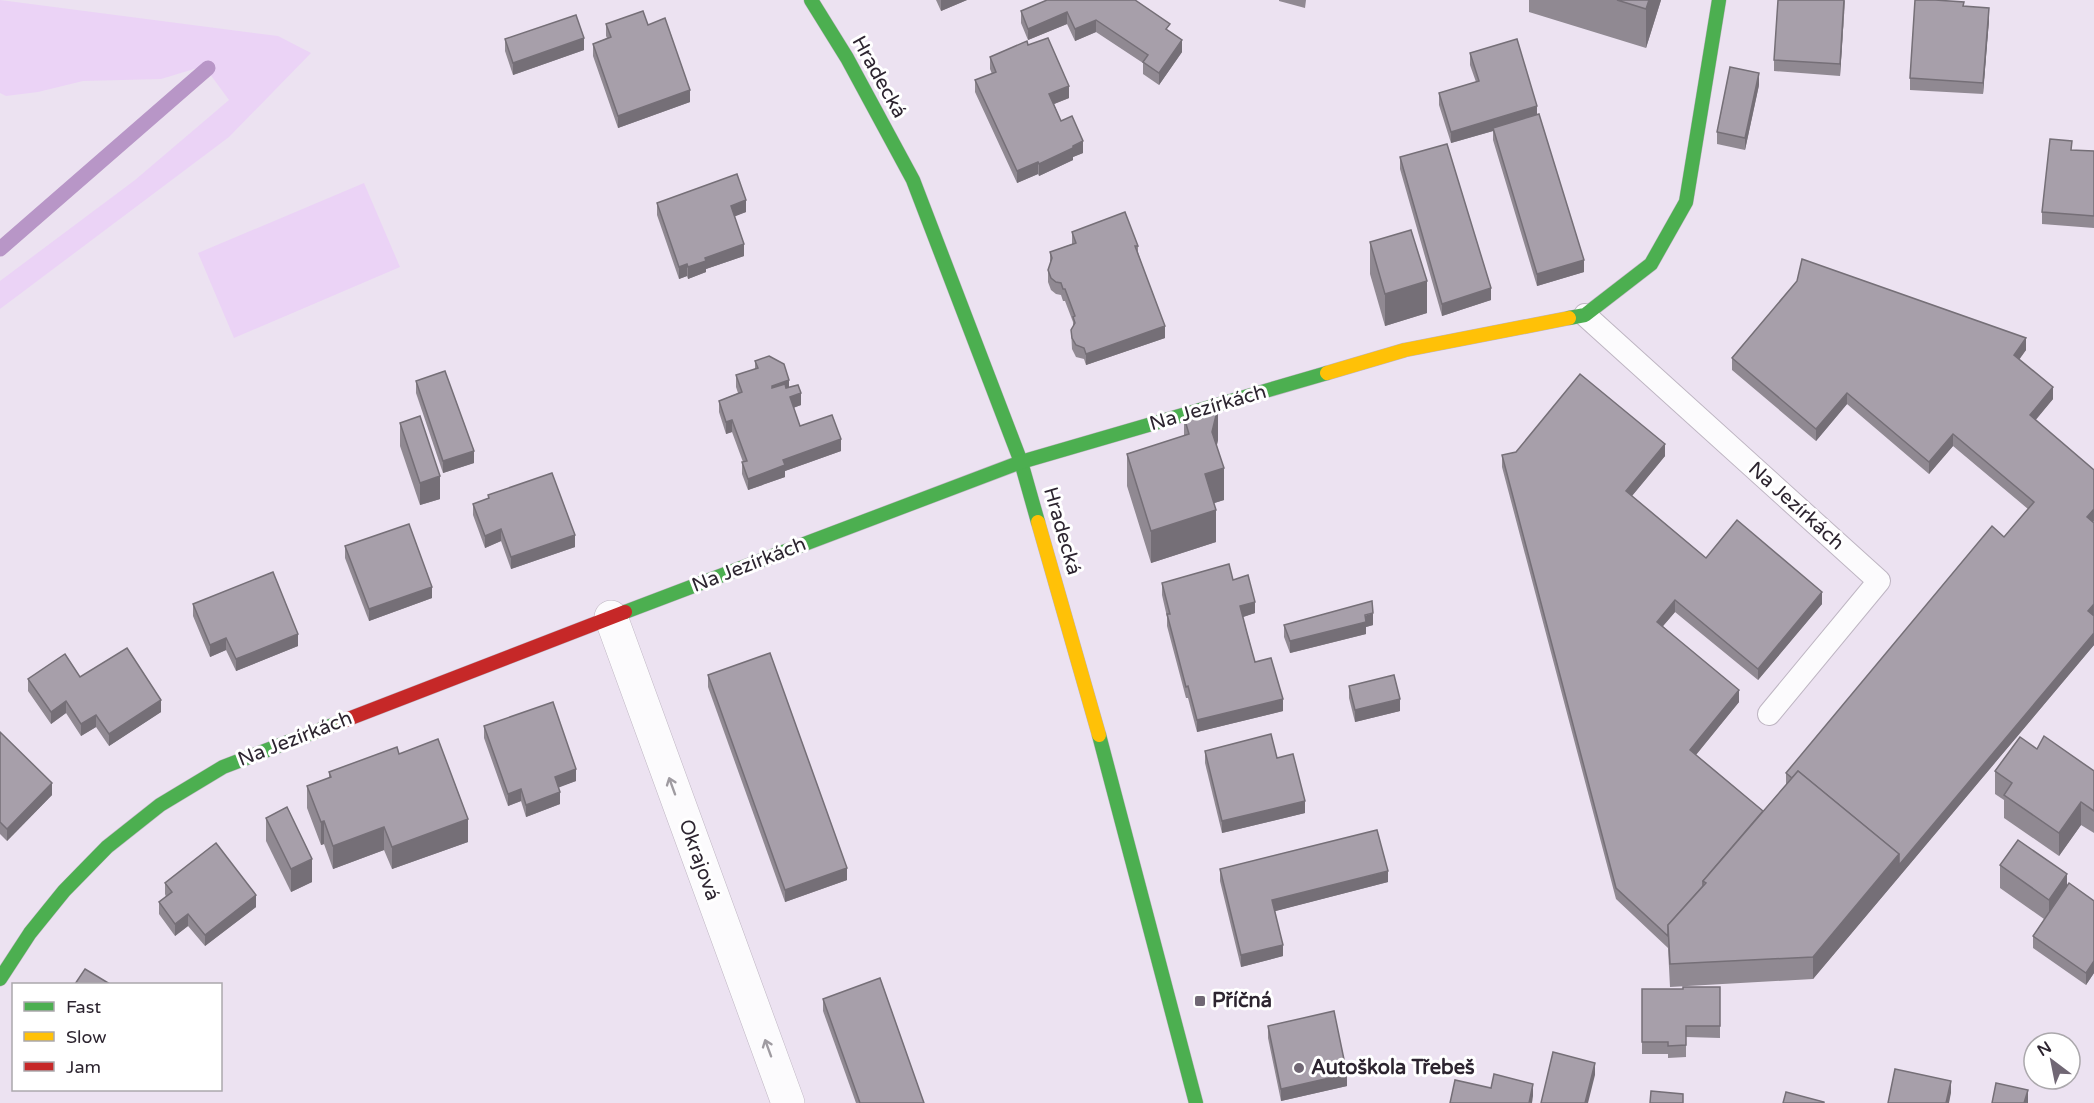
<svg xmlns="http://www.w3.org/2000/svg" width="2094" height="1103" viewBox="0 0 2094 1103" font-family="'Varela Round',sans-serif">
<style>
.green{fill:#ebd3f6}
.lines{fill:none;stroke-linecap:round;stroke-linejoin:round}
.stream{stroke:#b896c7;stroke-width:15}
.lane-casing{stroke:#beb5c2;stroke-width:24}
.street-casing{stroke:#beb5c2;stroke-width:34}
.fast-casing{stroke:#beb5c2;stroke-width:15}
.slow-casing{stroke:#beb5c2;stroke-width:15}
.jam-casing{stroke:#beb5c2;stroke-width:15}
.lane{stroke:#fcfbfd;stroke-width:22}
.street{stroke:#fcfbfd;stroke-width:33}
.fast{stroke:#4caf50;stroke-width:14}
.slow{stroke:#ffc107;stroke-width:14}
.jam{stroke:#c62828;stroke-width:14}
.wall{fill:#908992}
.shaded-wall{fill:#756f77}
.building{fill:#a79faa;stroke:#756f77;stroke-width:1.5}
.oneway{stroke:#9f9ba1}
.poi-dot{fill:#706774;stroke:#fff;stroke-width:2}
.labels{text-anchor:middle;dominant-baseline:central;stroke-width:6;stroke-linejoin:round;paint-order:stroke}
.street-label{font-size:20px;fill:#2d2530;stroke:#fff}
.poi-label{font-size:20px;font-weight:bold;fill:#2d2530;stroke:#fff;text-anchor:start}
</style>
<rect width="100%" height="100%" fill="#ece2f1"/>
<g class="green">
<path d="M 0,0 L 278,36 L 311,53 L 229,137 L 0,309 L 0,281 L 135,180 L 229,100 L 204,66 L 161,79 L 83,81 L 38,92 L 6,96 L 0,93 Z"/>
<path d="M 364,183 L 400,267 L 234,338 L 198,253 Z"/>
</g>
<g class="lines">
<path class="stream" d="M 0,249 L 208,68"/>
<g class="lane-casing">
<path id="lane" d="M 1585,315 L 1879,581 L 1769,714"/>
</g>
<g class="street-casing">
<path id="street" d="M 611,617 L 788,1103"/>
</g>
<g class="fast-casing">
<g id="fast">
<path d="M 811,0 L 847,58 L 913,180 L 1021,462 L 1038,522"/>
<path d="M 1569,318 L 1585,315 L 1651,264 L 1686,202 L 1719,0"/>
<path d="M 625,612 L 1021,462 L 1327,373"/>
<path d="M 1099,735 L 1196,1103"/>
<path d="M 0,979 L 30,933 L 64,891 L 107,847 L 160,805 L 223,767 L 343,721"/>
</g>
</g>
<g class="slow-casing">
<g id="slow">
<path d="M 1327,373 L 1405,350 L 1569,318"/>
<path d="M 1038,522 L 1099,735"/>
</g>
</g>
<g class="jam-casing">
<path id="jam" d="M 343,721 L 625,612"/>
</g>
<use href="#lane" class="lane"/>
<use href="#street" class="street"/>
<use href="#fast" class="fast"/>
<use href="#slow" class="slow"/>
<use href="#jam" class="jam"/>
</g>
<g class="wall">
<path d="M 936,0 L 967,0 L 941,11 Z"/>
<path d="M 1047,0 L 1170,32 L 1182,52 L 1159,85 L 1143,74 L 1143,63 L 1096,32 L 1075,41 L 1067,24 L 1028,40 L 1021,23 L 1021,11 Z"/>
<path d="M 1279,0 L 1306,0 L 1305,8 L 1279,1 Z"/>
<path d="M 1529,0 L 1661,0 L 1646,48 L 1529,12 Z"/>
<path d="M 1845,0 L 1840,76 L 1774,71 L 1774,60 Z"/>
<path d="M 1989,20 L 1983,94 L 1910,90 L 1910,78 Z"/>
<path d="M 606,24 L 648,25 L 690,102 L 618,128 L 593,56 L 593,44 L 607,38 L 606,36 Z"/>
<path d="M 505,39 L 584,50 L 513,75 L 505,51 Z"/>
<path d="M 1028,45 L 1069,98 L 1054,104 L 1061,121 L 1083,153 L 1073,157 L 1073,160 L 1039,176 L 1038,174 L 1017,183 L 975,92 L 975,80 L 992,74 L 990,69 L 990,57 Z"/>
<path d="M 1470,53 L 1537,114 L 1584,272 L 1537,286 L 1493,140 L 1493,131 L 1451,143 L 1439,105 L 1439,93 L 1476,82 L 1470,65 Z"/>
<path d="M 1759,85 L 1745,150 L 1717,144 L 1717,132 Z"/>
<path d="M 2094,151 L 2094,228 L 2042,224 L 2042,212 Z"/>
<path d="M 1400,157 L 1491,300 L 1442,316 L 1400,169 Z"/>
<path d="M 657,203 L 746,212 L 734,216 L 744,256 L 706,269 L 706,272 L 688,279 L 687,276 L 679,279 L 657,215 Z"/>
<path d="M 1072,232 L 1138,246 L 1138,252 L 1165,338 L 1086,365 L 1084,359 L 1076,357 L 1072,349 L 1071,330 L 1073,327 L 1073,322 L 1065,301 L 1063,301 L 1061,295 L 1056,294 L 1051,290 L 1048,282 L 1048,270 L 1050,264 L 1050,252 L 1072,244 Z"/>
<path d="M 1370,242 L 1427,313 L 1385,326 L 1370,274 Z"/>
<path d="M 2026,350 L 2019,359 L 2053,399 L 2035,420 L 2094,470 L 2094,521 L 2093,522 L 2094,523 L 2094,645 L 1813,979 L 1670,987 L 1668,948 L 1616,899 L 1502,467 L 1502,455 L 1665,456 L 1632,496 L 1706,558 L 1822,604 L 1758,680 L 1675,612 L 1663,626 L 1739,702 L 1696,755 L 1763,811 L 1786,785 L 1786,773 L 2004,537 L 2028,509 L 1953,446 L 1929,474 L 1847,404 L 1816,441 L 1732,370 L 1732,358 Z"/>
<path d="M 755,361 L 789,388 L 801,405 L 793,408 L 800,426 L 841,451 L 785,471 L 785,477 L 748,490 L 742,474 L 742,462 L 743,462 L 732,432 L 726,434 L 719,412 L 719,401 L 738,393 L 736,387 L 736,375 L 755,369 Z"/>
<path d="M 416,381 L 474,463 L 443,473 L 416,393 Z"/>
<path d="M 1184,417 L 1218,440 L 1217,445 L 1224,500 L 1214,503 L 1216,542 L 1151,563 L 1127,486 L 1127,454 L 1184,436 Z"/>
<path d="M 400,423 L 440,499 L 420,505 L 400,446 Z"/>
<path d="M 488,495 L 575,547 L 511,569 L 501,541 L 485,548 L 473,515 L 473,504 L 488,499 Z"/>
<path d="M 345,546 L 432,598 L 369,621 L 345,558 Z"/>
<path d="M 1233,580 L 1255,613 L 1243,617 L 1255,662 L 1283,711 L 1197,732 L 1188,698 L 1186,698 L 1167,626 L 1167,617 L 1162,595 L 1162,583 Z"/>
<path d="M 193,604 L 298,646 L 236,671 L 226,650 L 210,657 L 193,616 Z"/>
<path d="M 1284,625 L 1373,625 L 1366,627 L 1366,634 L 1290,653 L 1284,637 Z"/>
<path d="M 708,675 L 847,880 L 785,902 L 708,687 Z"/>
<path d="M 80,677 L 161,712 L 109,746 L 96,727 L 81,736 L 66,713 L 51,724 L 28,691 L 28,679 Z"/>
<path d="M 1349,686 L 1400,711 L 1355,722 L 1349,698 Z"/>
<path d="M 484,726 L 576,781 L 558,787 L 560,804 L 526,817 L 521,801 L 508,806 L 484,738 Z"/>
<path d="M 0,732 L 52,795 L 7,841 L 0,834 Z"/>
<path d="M 2037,749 L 2094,771 L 2094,833 L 2081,825 L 2059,856 L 2004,818 L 2004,800 L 1995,794 L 1995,771 Z"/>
<path d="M 1205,751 L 1277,758 L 1305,813 L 1222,833 L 1205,763 Z"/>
<path d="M 399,754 L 468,842 L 392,869 L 384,850 L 333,869 L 324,844 L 321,845 L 307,808 L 307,786 L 329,778 L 329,772 Z"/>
<path d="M 266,818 L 312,882 L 291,892 L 266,841 Z"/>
<path d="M 2000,865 L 2067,885 L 2094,901 L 2094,973 L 2086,985 L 2033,948 L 2033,936 L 2044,919 L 2000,888 Z"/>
<path d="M 1220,869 L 1388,882 L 1275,911 L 1283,956 L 1241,967 L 1220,881 Z"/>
<path d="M 165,883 L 256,907 L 205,946 L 188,926 L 175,936 L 159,914 L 159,902 L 166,897 L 165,894 Z"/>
<path d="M 1720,987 L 1720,1038 L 1686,1037 L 1686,1057 L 1668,1058 L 1668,1054 L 1642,1054 L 1642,989 L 1683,989 Z"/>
<path d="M 823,999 L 924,1103 L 856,1103 L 823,1011 Z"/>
<path d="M 1268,1026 L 1347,1086 L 1281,1101 L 1268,1038 Z"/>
</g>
<g class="shaded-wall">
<path d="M 941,0 L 967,0 L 941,11 Z"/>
<path d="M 1649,0 L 1661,0 L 1646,48 L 1646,9 Z"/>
<path d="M 1845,0 L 1840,76 L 1840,64 Z"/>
<path d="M 1989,8 L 1989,20 L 1983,94 L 1983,83 Z"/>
<path d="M 1067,12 L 1067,24 L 1028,40 L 1028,29 Z"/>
<path d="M 1096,20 L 1096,32 L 1075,41 L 1075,29 Z"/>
<path d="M 584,38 L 584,50 L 513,75 L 513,63 Z"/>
<path d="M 1182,40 L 1182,52 L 1159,85 L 1159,73 Z"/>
<path d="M 1759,73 L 1759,85 L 1745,150 L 1745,138 Z"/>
<path d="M 1069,86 L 1069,98 L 1049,106 L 1049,94 Z"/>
<path d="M 690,90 L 690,102 L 618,128 L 618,116 Z"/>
<path d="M 1537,106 L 1537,117 L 1493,128 L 1493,131 L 1451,143 L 1451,132 Z"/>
<path d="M 1083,141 L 1083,153 L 1073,157 L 1073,160 L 1039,176 L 1039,164 Z"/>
<path d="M 1038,162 L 1038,174 L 1017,183 L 1017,171 Z"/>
<path d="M 746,200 L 746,212 L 731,218 L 731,206 Z"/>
<path d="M 744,244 L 744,256 L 706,269 L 706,272 L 688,279 L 688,267 L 705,258 Z"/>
<path d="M 1584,260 L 1584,272 L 1537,286 L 1537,274 Z"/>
<path d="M 687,264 L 687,276 L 679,279 L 679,267 Z"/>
<path d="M 1427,281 L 1427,313 L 1385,326 L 1385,294 Z"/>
<path d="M 1491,288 L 1491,300 L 1442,316 L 1442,304 Z"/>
<path d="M 1165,326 L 1165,338 L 1086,365 L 1086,354 Z"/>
<path d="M 2026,338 L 2026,350 L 2014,367 L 2014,355 Z"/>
<path d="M 789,380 L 789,392 L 772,398 L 772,386 Z"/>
<path d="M 2053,387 L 2053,399 L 2030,427 L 2030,415 Z"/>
<path d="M 801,393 L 801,405 L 790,409 L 790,397 Z"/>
<path d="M 1847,393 L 1847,404 L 1816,441 L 1816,429 Z"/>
<path d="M 1218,407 L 1218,440 L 1212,464 L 1212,432 Z"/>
<path d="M 732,420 L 732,432 L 726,434 L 726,422 Z"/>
<path d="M 1953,434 L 1953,446 L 1929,474 L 1929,462 Z"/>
<path d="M 841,439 L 841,451 L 785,471 L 785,477 L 748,490 L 748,479 L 783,460 Z"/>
<path d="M 1665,444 L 1665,456 L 1626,503 L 1626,491 Z"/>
<path d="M 474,451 L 474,463 L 443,473 L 443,461 Z"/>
<path d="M 1224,468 L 1224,500 L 1205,506 L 1205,474 Z"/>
<path d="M 440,476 L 440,499 L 420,505 L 420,483 Z"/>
<path d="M 2094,509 L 2094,521 L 2087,529 L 2087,517 Z"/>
<path d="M 1216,510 L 1216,542 L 1151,563 L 1151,531 Z"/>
<path d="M 501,529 L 501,541 L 485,548 L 485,536 Z"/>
<path d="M 575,535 L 575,547 L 511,569 L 511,557 Z"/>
<path d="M 432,587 L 432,598 L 369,621 L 369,609 Z"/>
<path d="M 1822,592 L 1822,604 L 1758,680 L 1758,669 Z"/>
<path d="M 1675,600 L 1675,612 L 1657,633 L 1657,622 Z"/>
<path d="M 1255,602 L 1255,613 L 1240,618 L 1240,606 Z"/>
<path d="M 2094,604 L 2094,616 L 2088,611 Z"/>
<path d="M 1373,613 L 1373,625 L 1366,627 L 1366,634 L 1290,653 L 1290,641 Z"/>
<path d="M 2094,633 L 2094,645 L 1899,877 L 1899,865 Z"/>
<path d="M 298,634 L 298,646 L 236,671 L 236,659 Z"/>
<path d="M 226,638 L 226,650 L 210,657 L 210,645 Z"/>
<path d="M 1739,690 L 1739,702 L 1690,762 L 1690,750 Z"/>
<path d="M 1283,699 L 1283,711 L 1197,732 L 1197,720 Z"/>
<path d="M 1400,699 L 1400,711 L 1355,722 L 1355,710 Z"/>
<path d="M 161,700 L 161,712 L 109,746 L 109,734 Z"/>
<path d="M 66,701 L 66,713 L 51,724 L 51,712 Z"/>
<path d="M 96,715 L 96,727 L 81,736 L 81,724 Z"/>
<path d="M 576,769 L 576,781 L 555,789 L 555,777 Z"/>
<path d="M 52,783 L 52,795 L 7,841 L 7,829 Z"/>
<path d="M 521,789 L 521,801 L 508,806 L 508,794 Z"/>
<path d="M 560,792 L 560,804 L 526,817 L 526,805 Z"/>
<path d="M 1305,801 L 1305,813 L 1222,833 L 1222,821 Z"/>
<path d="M 2081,802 L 2081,825 L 2059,856 L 2059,833 Z"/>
<path d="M 468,819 L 468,842 L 392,869 L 392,847 Z"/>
<path d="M 324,821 L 324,844 L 321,845 L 321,822 Z"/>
<path d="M 384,827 L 384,850 L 333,869 L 333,846 Z"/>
<path d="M 1899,854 L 1899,877 L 1813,979 L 1813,957 Z"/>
<path d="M 312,859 L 312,882 L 291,892 L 291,869 Z"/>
<path d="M 847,868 L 847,880 L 785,902 L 785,890 Z"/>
<path d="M 1388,871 L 1388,882 L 1272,912 L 1272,900 Z"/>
<path d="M 2067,874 L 2067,896 L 2049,923 L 2049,900 Z"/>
<path d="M 256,895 L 256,907 L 205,946 L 205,935 Z"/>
<path d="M 188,914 L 188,926 L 175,936 L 175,924 Z"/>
<path d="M 1283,945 L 1283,956 L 1241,967 L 1241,955 Z"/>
<path d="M 2094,961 L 2094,973 L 2086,985 L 2086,973 Z"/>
<path d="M 1595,1063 L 1595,1075 L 1588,1103 L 1585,1103 Z"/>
<path d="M 1347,1074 L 1347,1086 L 1281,1101 L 1281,1089 Z"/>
<path d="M 1951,1081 L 1951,1093 L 1949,1103 L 1946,1103 Z"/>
<path d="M 1533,1084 L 1533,1096 L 1532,1103 L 1529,1103 Z"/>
<path d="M 2028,1090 L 2028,1103 L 2024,1103 Z"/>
</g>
<g class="building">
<path d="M 1047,0 L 1135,0 L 1170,24 L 1166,29 L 1182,40 L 1159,73 L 1143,62 L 1148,55 L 1096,20 L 1075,29 L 1067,12 L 1028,29 L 1021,11 Z"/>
<path d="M 1617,0 L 1649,0 L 1646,9 Z"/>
<path d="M 1778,0 L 1844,0 L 1840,64 L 1774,60 Z"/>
<path d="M 1915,0 L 1935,0 L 1964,2 L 1963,6 L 1989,8 L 1983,83 L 1910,78 Z"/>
<path d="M 643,11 L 648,25 L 665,18 L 690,90 L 618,116 L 593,44 L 611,37 L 606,24 Z"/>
<path d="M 576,15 L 584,38 L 513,63 L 505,39 Z"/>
<path d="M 1048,38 L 1069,86 L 1049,94 L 1061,121 L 1072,116 L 1083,141 L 1073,146 L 1073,148 L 1039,164 L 1038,162 L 1017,171 L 975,80 L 996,72 L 990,57 L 1027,41 L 1028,45 Z"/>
<path d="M 1517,39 L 1537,106 L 1451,132 L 1439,93 L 1479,81 L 1470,53 Z"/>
<path d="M 1730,67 L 1759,73 L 1745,138 L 1717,132 Z"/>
<path d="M 1539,114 L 1584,260 L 1537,274 L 1493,128 Z"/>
<path d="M 2050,139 L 2072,141 L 2071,150 L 2094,151 L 2094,216 L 2042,212 Z"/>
<path d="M 1447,144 L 1491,288 L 1442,304 L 1400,157 Z"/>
<path d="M 737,174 L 746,200 L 731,206 L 744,244 L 705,258 L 706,261 L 688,267 L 687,264 L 679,267 L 657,203 Z"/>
<path d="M 1125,212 L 1138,246 L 1135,246 L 1165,326 L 1086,354 L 1084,348 L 1076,345 L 1072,338 L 1071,330 L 1075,323 L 1073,317 L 1075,316 L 1065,289 L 1063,289 L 1061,283 L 1056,282 L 1051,278 L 1048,270 L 1052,258 L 1050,252 L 1076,243 L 1072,232 Z"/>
<path d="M 1411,230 L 1427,281 L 1385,294 L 1370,242 Z"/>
<path d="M 1802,259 L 2026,338 L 2014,355 L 2053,387 L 2030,415 L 2094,470 L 2094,509 L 2087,517 L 2094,523 L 2094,604 L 2088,611 L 2094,616 L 2094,633 L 1899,865 L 1899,854 L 1798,771 L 1792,778 L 1786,773 L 1992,526 L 2004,537 L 2034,502 L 1953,434 L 1929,462 L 1847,393 L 1816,429 L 1732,358 L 1797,281 Z"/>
<path d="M 769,356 L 784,364 L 789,380 L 772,386 L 772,388 L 785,384 L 786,388 L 798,385 L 801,393 L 790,397 L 800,426 L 832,415 L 841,439 L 783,460 L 785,465 L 748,479 L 742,462 L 747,461 L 732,420 L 726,422 L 719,401 L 742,392 L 736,375 L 758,368 L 755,361 Z"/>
<path d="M 445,371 L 474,451 L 443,461 L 416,381 Z"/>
<path d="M 1580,374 L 1665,444 L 1626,491 L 1706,558 L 1737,520 L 1822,592 L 1758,669 L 1675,600 L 1657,622 L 1739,690 L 1690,750 L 1763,811 L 1703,881 L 1703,886 L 1668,925 L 1668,936 L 1616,888 L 1502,455 L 1516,452 Z"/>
<path d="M 1218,407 L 1212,432 L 1224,468 L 1205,474 L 1216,510 L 1151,531 L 1127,454 L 1189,434 L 1184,417 Z"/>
<path d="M 420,416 L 440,476 L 420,483 L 400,423 Z"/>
<path d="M 552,473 L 575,535 L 511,557 L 501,529 L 485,536 L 473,504 L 489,498 L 488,495 Z"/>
<path d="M 409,524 L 432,587 L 369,609 L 345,546 Z"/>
<path d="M 1229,564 L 1233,580 L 1248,575 L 1255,602 L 1240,606 L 1247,633 L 1255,662 L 1271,658 L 1283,699 L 1197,720 L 1188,686 L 1186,687 L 1167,614 L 1170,614 L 1162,583 Z"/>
<path d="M 273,572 L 298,634 L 236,659 L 226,638 L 210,645 L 193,604 Z"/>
<path d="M 1372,601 L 1373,613 L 1365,615 L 1366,622 L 1290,641 L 1284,625 Z"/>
<path d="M 127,648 L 161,700 L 109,734 L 96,715 L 81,724 L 66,701 L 51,712 L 28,679 L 65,654 L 80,677 Z"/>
<path d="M 770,653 L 847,868 L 785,890 L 708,675 Z"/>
<path d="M 1394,675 L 1400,699 L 1355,710 L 1349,686 Z"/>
<path d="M 553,702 L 576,769 L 555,777 L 560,792 L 526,805 L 521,789 L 508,794 L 484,726 Z"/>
<path d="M 0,732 L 52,783 L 7,829 L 0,822 Z"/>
<path d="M 1271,734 L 1277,758 L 1293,754 L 1305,801 L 1222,821 L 1205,751 Z"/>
<path d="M 2044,736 L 2094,771 L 2094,811 L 2081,802 L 2059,833 L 2004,795 L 2012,783 L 1995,771 L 2020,737 L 2037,749 Z"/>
<path d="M 438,739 L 468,819 L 392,847 L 384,827 L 333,846 L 324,821 L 321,822 L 307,786 L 331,777 L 329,772 L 397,747 L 399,754 Z"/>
<path d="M 1798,771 L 1899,854 L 1813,957 L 1670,964 L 1668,925 L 1706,883 L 1703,881 Z"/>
<path d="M 287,807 L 312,859 L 291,869 L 266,818 Z"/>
<path d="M 1377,830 L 1388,871 L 1272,900 L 1283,945 L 1241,955 L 1220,869 Z"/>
<path d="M 2018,840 L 2067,874 L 2049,900 L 2000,865 Z"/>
<path d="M 216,843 L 256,895 L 205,935 L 188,914 L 175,924 L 159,902 L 172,892 L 165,883 Z"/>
<path d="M 2069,883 L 2094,901 L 2094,961 L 2086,973 L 2033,936 Z"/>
<path d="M 85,969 L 110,984 L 75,984 Z"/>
<path d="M 880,978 L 924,1103 L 860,1103 L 823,999 Z"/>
<path d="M 1683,987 L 1720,987 L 1720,1026 L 1686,1026 L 1686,1045 L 1668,1046 L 1668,1042 L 1642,1042 L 1642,989 L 1683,989 Z"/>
<path d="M 1334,1011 L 1347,1074 L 1281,1089 L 1268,1026 Z"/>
<path d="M 1553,1052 L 1595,1063 L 1585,1103 L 1541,1103 Z"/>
<path d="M 1895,1069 L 1951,1081 L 1946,1103 L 1888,1103 Z"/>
<path d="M 1494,1074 L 1533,1084 L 1529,1103 L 1450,1103 L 1455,1080 L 1491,1088 Z"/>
<path d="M 1996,1083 L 2028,1090 L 2024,1103 L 1992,1103 Z"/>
<path d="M 1651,1091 L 1683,1094 L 1683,1103 L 1650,1103 Z"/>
<path d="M 1786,1092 L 1824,1102 L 1824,1103 L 1783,1103 Z"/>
</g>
<defs><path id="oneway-shaft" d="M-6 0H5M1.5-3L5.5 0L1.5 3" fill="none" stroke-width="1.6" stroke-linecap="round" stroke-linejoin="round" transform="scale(1.5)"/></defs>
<g class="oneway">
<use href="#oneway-shaft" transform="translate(672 786) rotate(-110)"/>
<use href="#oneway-shaft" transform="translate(768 1048) rotate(-110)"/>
</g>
<g class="poi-dot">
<rect x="1194" y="995" width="12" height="12" rx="3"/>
<circle cx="1299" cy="1068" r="6"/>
</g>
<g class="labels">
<g class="street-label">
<text transform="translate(879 77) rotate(61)">Hradecká</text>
<text transform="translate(1208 408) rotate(-16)">Na Jezírkách</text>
<text transform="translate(1796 506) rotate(42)">Na Jezírkách</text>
<text transform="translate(1062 531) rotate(74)">Hradecká</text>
<text transform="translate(749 565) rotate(-21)">Na Jezírkách</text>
<text transform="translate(295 739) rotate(-21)">Na Jezírkách</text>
<text transform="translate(699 860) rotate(70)">Okrajová</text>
</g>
<g class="poi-label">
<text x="1212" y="1001">Příčná</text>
<text x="1311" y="1068">Autoškola Třebeš</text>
</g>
</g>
<rect x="12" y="983" width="210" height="108" fill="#ffffff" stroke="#aba8ac" stroke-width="1.5"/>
<rect x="24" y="1002" width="30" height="9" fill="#4caf50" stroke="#aba8ac" stroke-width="1.5"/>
<text x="66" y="1013" font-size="18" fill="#2d2530">Fast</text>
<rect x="24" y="1032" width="30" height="9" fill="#ffc107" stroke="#aba8ac" stroke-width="1.5"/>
<text x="66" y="1043" font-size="18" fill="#2d2530">Slow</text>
<rect x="24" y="1062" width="30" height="9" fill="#c62828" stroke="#aba8ac" stroke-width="1.5"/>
<text x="66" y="1073" font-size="18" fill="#2d2530">Jam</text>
<g transform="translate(2052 1061) rotate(328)"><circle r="28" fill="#ffffff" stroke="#aba8ac" stroke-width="1.5"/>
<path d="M0-4.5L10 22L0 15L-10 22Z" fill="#706774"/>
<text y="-9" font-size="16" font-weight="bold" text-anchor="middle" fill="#2d2530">N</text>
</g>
</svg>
